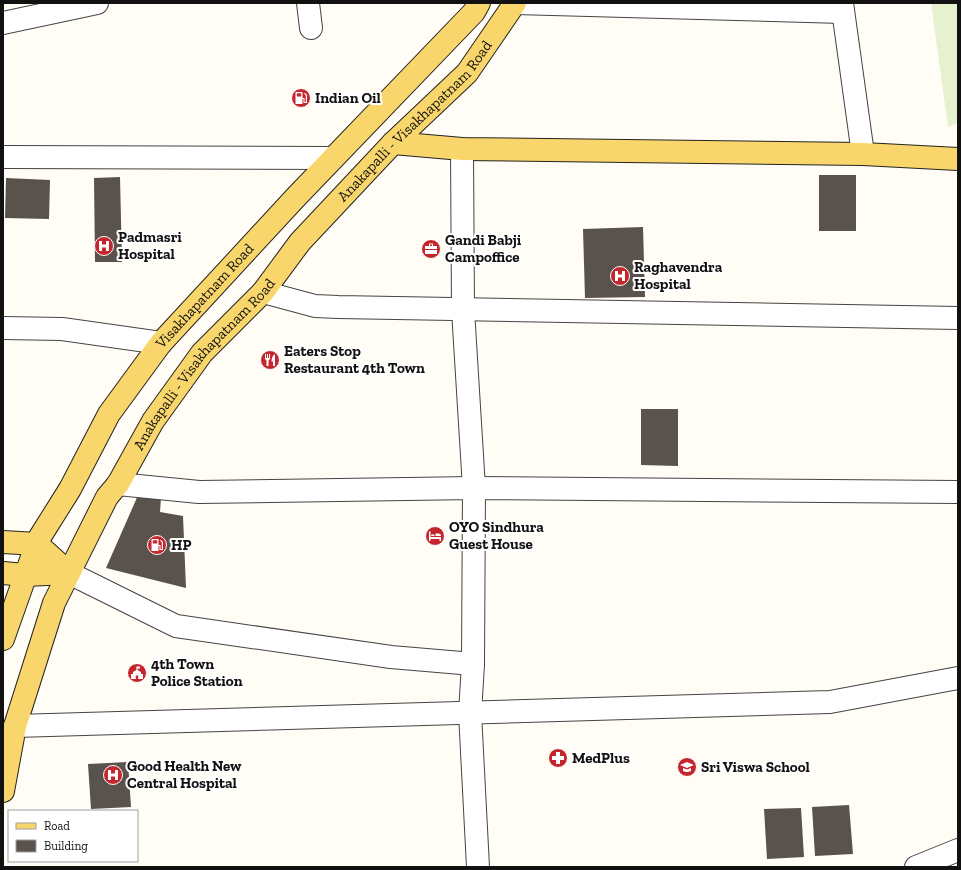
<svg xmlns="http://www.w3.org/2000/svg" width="961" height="870" viewBox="0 0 961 870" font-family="'Zilla Slab',serif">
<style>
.pitch{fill:#e6f2cf}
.building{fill:#5a524d}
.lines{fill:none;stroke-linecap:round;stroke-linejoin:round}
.minor-casing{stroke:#444;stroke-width:24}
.major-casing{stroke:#222;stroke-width:24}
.minor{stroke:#fff;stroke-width:22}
.major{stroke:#f9d66b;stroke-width:22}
.labels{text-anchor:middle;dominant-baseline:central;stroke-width:4;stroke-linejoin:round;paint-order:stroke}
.poi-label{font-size:15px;font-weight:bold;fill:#111;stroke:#fff;text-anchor:start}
.street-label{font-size:15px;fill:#111;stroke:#fff}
</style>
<rect width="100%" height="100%" fill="#fffdf5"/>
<path class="pitch" d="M 931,3 L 958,3 L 958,123 L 948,127 Z"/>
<g class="building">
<rect x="819" y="175" width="37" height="56"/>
<path d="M 120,177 L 122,262 L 95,262 L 94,178 Z"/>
<path d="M 6,178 L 50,180 L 49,219 L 5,218 Z"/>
<path d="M 643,227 L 645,297 L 585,298 L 583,229 Z"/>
<path d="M 641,409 L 678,409 L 678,466 L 641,465 Z"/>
<path d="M 139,493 L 161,497 L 160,512 L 183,516 L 186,588 L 106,568 Z"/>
<path d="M 128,762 L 131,807 L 91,809 L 88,764 Z"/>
<path d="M 849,805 L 853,854 L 815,856 L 812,807 Z"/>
<path d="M 801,808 L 804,857 L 767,859 L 764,809 Z"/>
</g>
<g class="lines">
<g class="minor-casing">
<g id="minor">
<path d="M 308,3 L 311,28"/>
<path d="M 515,3 L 843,12"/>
<path d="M 842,3 L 863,154"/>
<path d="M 3,23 L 97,3"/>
<path d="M 462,149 L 463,310 L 474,488 L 473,664 L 470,713 L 478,867"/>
<path d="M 3,157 L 333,158"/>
<path d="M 263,292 L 315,306 L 338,307 L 958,318"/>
<path d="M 3,328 L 62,329 L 161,343"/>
<path d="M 118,484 L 199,492 L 474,488 L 958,492"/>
<path d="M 69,573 L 176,626 L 391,657 L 473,664"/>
<path d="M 15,726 L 830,702 L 958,678"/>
<path d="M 916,867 L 958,850"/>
</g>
</g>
<g class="major-casing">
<g id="major">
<path d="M 393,143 L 462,149 L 863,154 L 958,159"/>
<path d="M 3,542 L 37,544 L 69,573"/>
<path d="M 3,573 L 25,575 L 69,573"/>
<path id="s1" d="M 3,639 L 38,540 L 70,489 L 109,414 L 161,343 L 296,197 L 474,12 L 479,3"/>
<path id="s2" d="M 3,791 L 15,726 L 54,603 L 107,497 L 118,484 L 153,421 L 202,353 L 263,292 L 300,242 L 393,143 L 467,73 L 515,3"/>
</g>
</g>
<use href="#minor" class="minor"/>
<use href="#major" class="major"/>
</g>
<defs>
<g id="fuel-disc" transform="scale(1)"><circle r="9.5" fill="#c4262e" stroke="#fff"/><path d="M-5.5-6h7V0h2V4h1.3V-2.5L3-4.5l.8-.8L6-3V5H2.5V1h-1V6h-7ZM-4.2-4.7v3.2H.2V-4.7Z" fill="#fff"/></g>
<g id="hospital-disc" transform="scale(1)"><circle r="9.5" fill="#c4262e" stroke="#fff"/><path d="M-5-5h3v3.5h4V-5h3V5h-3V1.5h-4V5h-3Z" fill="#fff"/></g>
<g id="office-disc" transform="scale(1)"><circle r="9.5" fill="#c4262e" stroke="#fff"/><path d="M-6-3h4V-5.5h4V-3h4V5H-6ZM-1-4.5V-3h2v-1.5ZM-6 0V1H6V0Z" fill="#fff"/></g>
<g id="restaurant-disc" transform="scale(1)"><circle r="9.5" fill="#c4262e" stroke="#fff"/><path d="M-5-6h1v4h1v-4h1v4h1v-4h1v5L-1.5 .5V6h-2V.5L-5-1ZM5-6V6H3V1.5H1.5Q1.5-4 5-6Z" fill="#fff"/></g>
<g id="hotel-disc" transform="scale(1)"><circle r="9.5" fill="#c4262e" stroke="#fff"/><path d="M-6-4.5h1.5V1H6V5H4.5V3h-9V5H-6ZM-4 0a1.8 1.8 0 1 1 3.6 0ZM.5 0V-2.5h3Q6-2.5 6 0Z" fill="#fff"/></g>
<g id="civic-disc" transform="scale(1)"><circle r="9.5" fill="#c4262e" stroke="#fff"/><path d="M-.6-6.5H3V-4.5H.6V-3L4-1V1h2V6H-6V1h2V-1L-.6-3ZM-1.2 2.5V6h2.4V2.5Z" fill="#fff"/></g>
<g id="pharmacy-disc" transform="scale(1)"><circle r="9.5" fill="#c4262e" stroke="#fff"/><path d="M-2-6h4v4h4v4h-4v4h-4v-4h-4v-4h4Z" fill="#fff"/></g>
<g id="school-disc" transform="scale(1)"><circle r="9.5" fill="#c4262e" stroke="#fff"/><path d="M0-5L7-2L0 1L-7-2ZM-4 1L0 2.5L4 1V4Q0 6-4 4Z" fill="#fff"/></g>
</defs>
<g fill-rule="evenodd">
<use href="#fuel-disc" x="301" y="98"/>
<use href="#hospital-disc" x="104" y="246"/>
<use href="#office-disc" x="431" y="249"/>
<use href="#hospital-disc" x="620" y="276"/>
<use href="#restaurant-disc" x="270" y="360"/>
<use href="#hotel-disc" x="435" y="536"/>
<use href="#fuel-disc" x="157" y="545"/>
<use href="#civic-disc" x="137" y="673"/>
<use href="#pharmacy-disc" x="558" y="758"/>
<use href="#school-disc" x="687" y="767"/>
<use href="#hospital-disc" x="113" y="775"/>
</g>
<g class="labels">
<g class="poi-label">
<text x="315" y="98">Indian Oil</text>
<text x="118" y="237">Padmasri<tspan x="118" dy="17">Hospital</tspan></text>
<text x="445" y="240">Gandi Babji<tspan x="445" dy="17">Campoffice</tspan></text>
<text x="634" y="267">Raghavendra<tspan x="634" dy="17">Hospital</tspan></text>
<text x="284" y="351">Eaters Stop<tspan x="284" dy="17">Restaurant 4th Town</tspan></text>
<text x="449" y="527">OYO Sindhura<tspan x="449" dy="17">Guest House</tspan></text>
<text x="171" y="545">HP</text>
<text x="151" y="664">4th Town<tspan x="151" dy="17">Police Station</tspan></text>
<text x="572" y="758">MedPlus</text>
<text x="127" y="766">Good Health New<tspan x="127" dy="17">Central Hospital</tspan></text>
<text x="701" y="767">Sri Viswa School</text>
</g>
<g class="street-label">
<text stroke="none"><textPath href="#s2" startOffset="802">Anakapalli - Visakhapatnam Road</textPath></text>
<text stroke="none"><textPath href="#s1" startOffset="402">Visakhapatnam Road</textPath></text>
<text stroke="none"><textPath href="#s2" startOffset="479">Anakapalli - Visakhapatnam Road</textPath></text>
</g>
</g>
<rect width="961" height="870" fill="none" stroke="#111111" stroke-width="8"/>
<rect x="8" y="810" width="130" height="52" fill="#ffffff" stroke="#a0a0a0"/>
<rect x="16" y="823" width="20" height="6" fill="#f9d66b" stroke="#a0a0a0"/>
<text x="44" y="830" font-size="12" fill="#111111">Road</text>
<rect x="16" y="840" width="20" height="12" fill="#5a524d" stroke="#a0a0a0"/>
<text x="44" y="850" font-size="12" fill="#111111">Building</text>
</svg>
